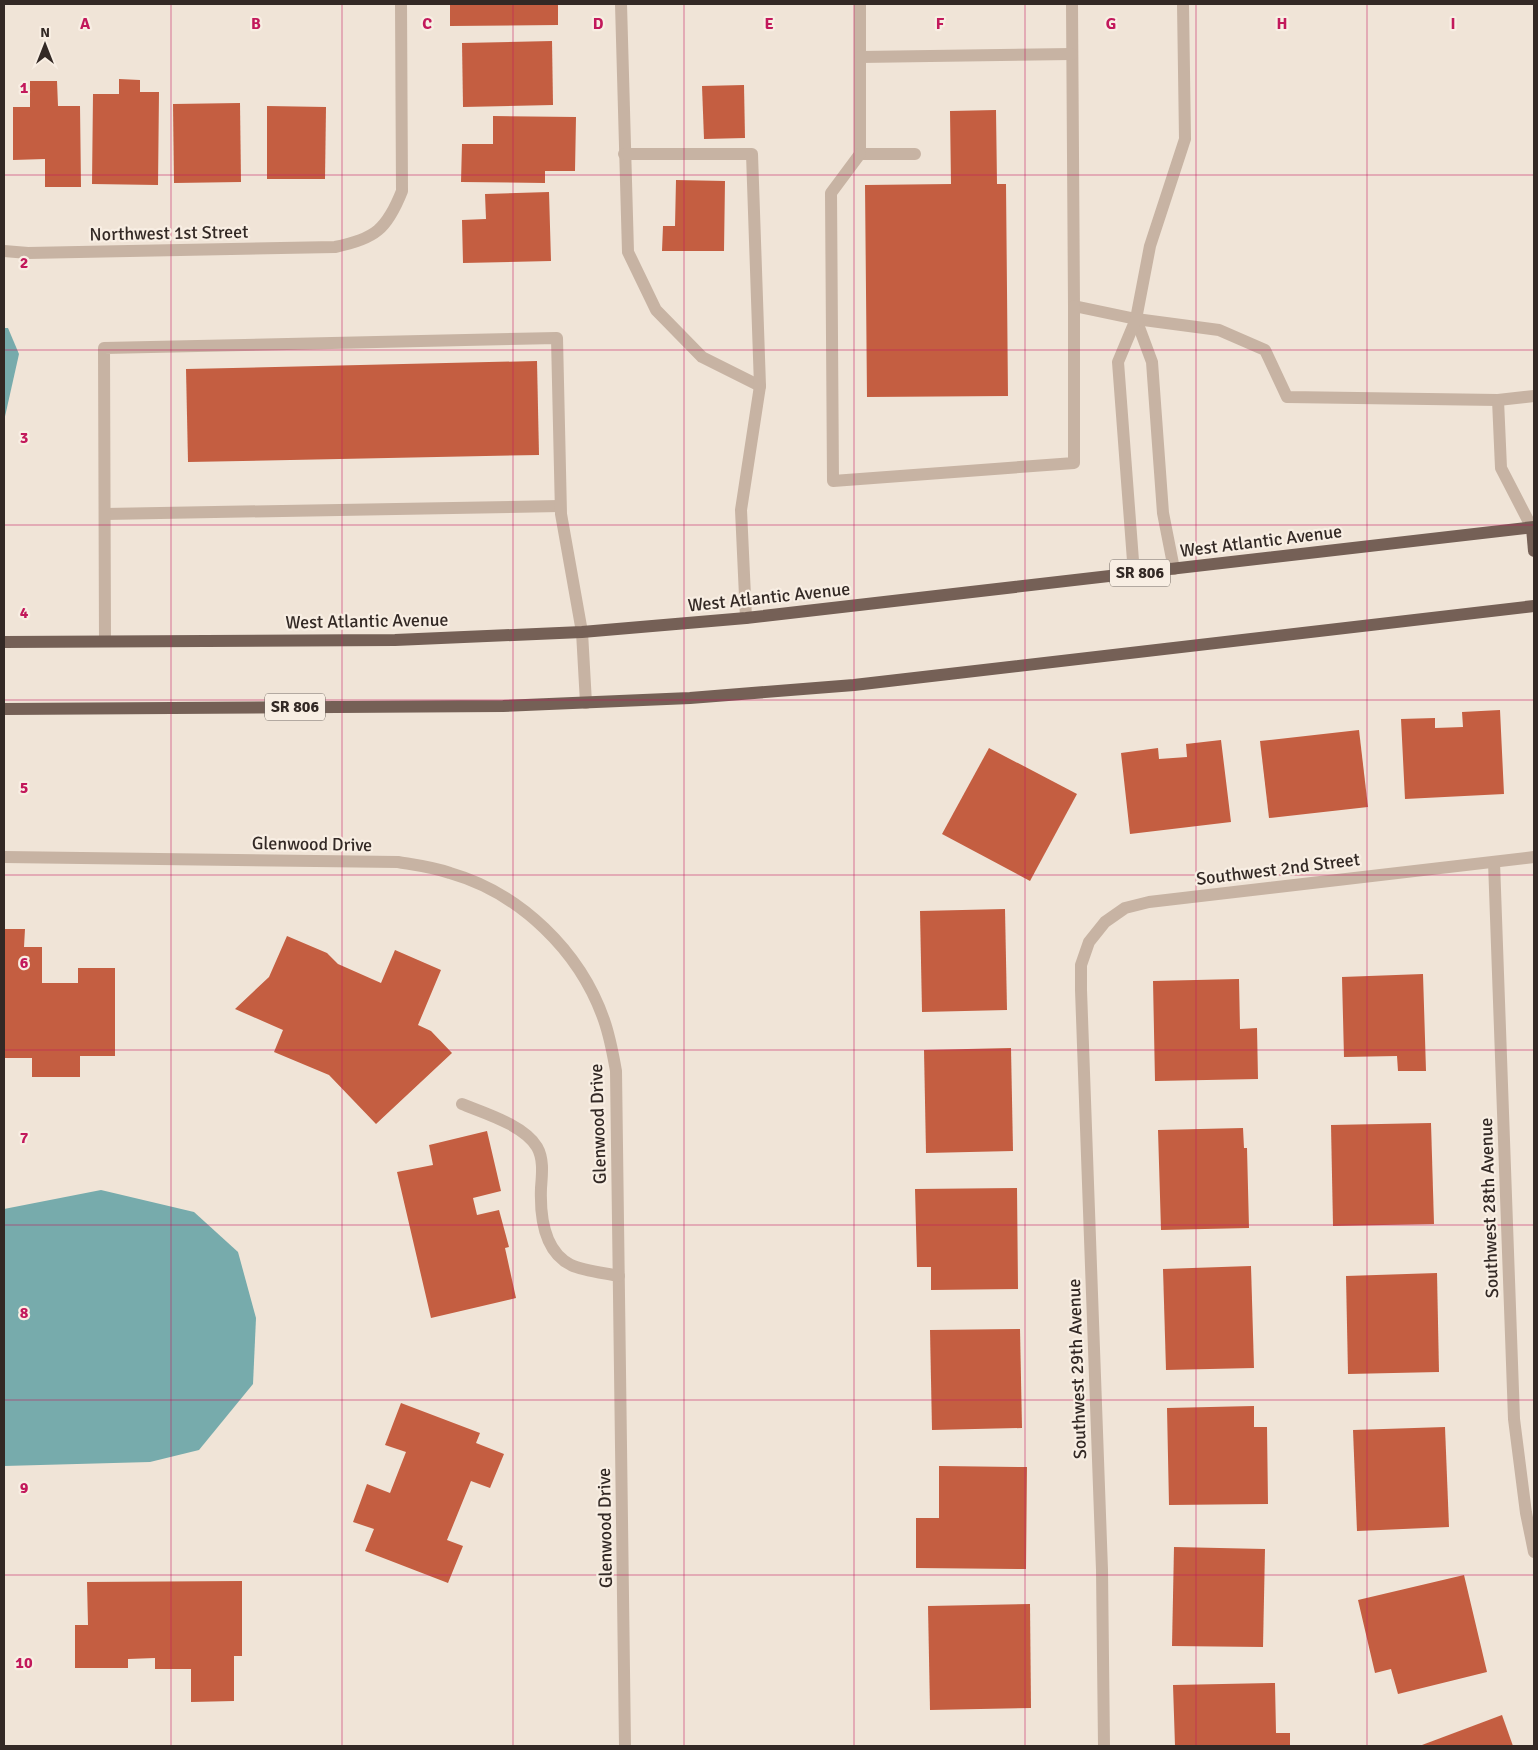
<svg xmlns="http://www.w3.org/2000/svg" width="1538" height="1750" viewBox="0 0 1538 1750" font-family="Signika,sans-serif">
<style>
.water{fill:#77abac}
.building{fill:#c45e41}
.lines{fill:none;stroke-linecap:round;stroke-linejoin:round}
.minor{stroke:#c7b3a3;stroke-width:12}
.major{stroke:#756056;stroke-width:12}
.grid{fill:none;stroke:#c2185b;stroke-width:1;stroke-opacity:0.55}
.labels{text-anchor:middle;dominant-baseline:central;stroke-width:4.5;stroke-linejoin:round;paint-order:stroke}
.shield{fill:#f8eee3;stroke:#6e645e;stroke-width:1}
.shield-label{font-size:16px;font-weight:bold;fill:#332925}
.street-label{font-size:18px;fill:#332925;stroke:#f8eee3}
.grid-label{font-size:16px;text-anchor:middle;font-weight:bold;fill:#c2185b;stroke:#f8eee3;stroke-width:4.5;stroke-linejoin:round;paint-order:stroke}
</style>
<rect width="100%" height="100%" fill="#f0e4d7"/>
<g class="water">
<path d="M 4,328 L 8,328 L 19,354 L 4,421 Z"/>
<path d="M 101,1190 L 194,1212 L 238,1252 L 256,1318 L 253,1384 L 199,1450 L 150,1462 L 4,1466 L 4,1209 Z"/>
</g>
<g class="building">
<path d="M 450,4 L 558,4 L 558,25 L 450,26 Z"/>
<path d="M 552,41 L 553,105 L 463,107 L 462,43 Z"/>
<path d="M 119,79 L 140,80 L 140,92 L 159,92 L 158,185 L 92,184 L 93,94 L 119,94 Z"/>
<path d="M 30,81 L 57,81 L 58,106 L 80,106 L 81,187 L 45,187 L 45,159 L 13,160 L 13,107 L 30,107 Z"/>
<path d="M 744,85 L 745,138 L 704,139 L 702,86 Z"/>
<path d="M 240,103 L 241,182 L 174,183 L 173,104 Z"/>
<path d="M 267,106 L 326,107 L 325,179 L 267,179 Z"/>
<path d="M 996,110 L 997,184 L 1006,184 L 1008,396 L 867,397 L 865,185 L 951,184 L 950,111 Z"/>
<path d="M 493,116 L 576,117 L 575,171 L 545,171 L 545,183 L 461,182 L 462,144 L 493,144 Z"/>
<path d="M 676,180 L 725,181 L 724,251 L 662,251 L 663,226 L 675,226 Z"/>
<path d="M 549,192 L 551,261 L 463,263 L 462,220 L 486,219 L 485,194 Z"/>
<path d="M 537,361 L 539,455 L 188,462 L 186,369 Z"/>
<path d="M 1500,710 L 1504,794 L 1405,799 L 1401,719 L 1435,718 L 1435,728 L 1463,727 L 1462,712 Z"/>
<path d="M 1359,730 L 1368,807 L 1269,818 L 1260,741 Z"/>
<path d="M 1221,740 L 1231,822 L 1130,834 L 1121,753 L 1158,748 L 1159,759 L 1187,757 L 1186,744 Z"/>
<path d="M 989,748 L 1077,794 L 1030,881 L 942,834 Z"/>
<path d="M 1005,909 L 1007,1010 L 922,1012 L 920,911 Z"/>
<path d="M 4,929 L 25,929 L 24,947 L 42,947 L 42,983 L 78,983 L 78,968 L 115,968 L 115,1056 L 80,1056 L 80,1077 L 32,1077 L 32,1058 L 4,1058 Z"/>
<path d="M 287,936 L 327,953 L 338,964 L 381,983 L 395,950 L 441,970 L 418,1025 L 431,1031 L 452,1053 L 376,1124 L 329,1075 L 274,1052 L 283,1030 L 235,1009 L 269,977 Z"/>
<path d="M 1423,974 L 1426,1071 L 1398,1071 L 1397,1056 L 1344,1057 L 1342,977 Z"/>
<path d="M 1239,979 L 1240,1029 L 1257,1028 L 1258,1079 L 1155,1081 L 1153,981 Z"/>
<path d="M 1011,1048 L 1013,1151 L 926,1153 L 924,1050 Z"/>
<path d="M 1431,1123 L 1434,1224 L 1333,1226 L 1331,1125 Z"/>
<path d="M 1243,1128 L 1244,1148 L 1247,1148 L 1249,1228 L 1161,1230 L 1158,1130 Z"/>
<path d="M 487,1131 L 501,1191 L 473,1198 L 477,1215 L 499,1210 L 509,1247 L 505,1248 L 516,1298 L 431,1318 L 397,1172 L 433,1165 L 429,1145 Z"/>
<path d="M 1017,1188 L 1018,1289 L 931,1290 L 931,1267 L 917,1267 L 915,1189 Z"/>
<path d="M 1251,1266 L 1254,1368 L 1166,1370 L 1163,1269 Z"/>
<path d="M 1437,1273 L 1439,1372 L 1348,1374 L 1346,1276 Z"/>
<path d="M 1020,1329 L 1022,1428 L 932,1430 L 930,1330 Z"/>
<path d="M 401,1403 L 480,1433 L 476,1443 L 504,1454 L 490,1488 L 471,1481 L 447,1540 L 463,1546 L 448,1583 L 365,1551 L 374,1529 L 353,1522 L 367,1484 L 390,1493 L 406,1452 L 385,1445 Z"/>
<path d="M 1254,1406 L 1254,1427 L 1267,1427 L 1268,1504 L 1169,1505 L 1167,1408 Z"/>
<path d="M 1445,1427 L 1449,1527 L 1357,1531 L 1353,1430 Z"/>
<path d="M 939,1466 L 1027,1467 L 1026,1569 L 916,1568 L 916,1518 L 939,1518 Z"/>
<path d="M 1174,1547 L 1265,1549 L 1263,1647 L 1172,1646 Z"/>
<path d="M 1464,1575 L 1487,1672 L 1398,1694 L 1391,1669 L 1375,1673 L 1358,1600 Z"/>
<path d="M 242,1581 L 242,1656 L 234,1656 L 234,1701 L 191,1702 L 191,1669 L 155,1669 L 155,1658 L 128,1659 L 128,1668 L 75,1668 L 75,1625 L 88,1625 L 87,1582 Z"/>
<path d="M 1030,1604 L 1031,1708 L 930,1710 L 928,1606 Z"/>
<path d="M 1275,1683 L 1276,1733 L 1290,1733 L 1290,1746 L 1175,1746 L 1173,1685 Z"/>
<path d="M 1502,1715 L 1513,1746 L 1422,1746 L 1422,1745 Z"/>
</g>
<g class="lines">
<g class="minor">
<path d="M 621,4 L 628,252 L 656,310 L 702,357 L 760,386"/>
<path d="M 860,4 L 860,154 L 915,154"/>
<path d="M 1072,4 L 1074,306 L 1136,319 L 1219,330 L 1265,350 L 1287,397 L 1498,400 L 1534,396"/>
<path d="M 860,57 L 1072,54"/>
<path d="M 624,154 L 752,154 L 760,386 L 741,510 L 746,618"/>
<path d="M 860,154 L 831,193 L 833,481 L 1074,463 L 1074,306"/>
<path d="M 4,251 L 28,253 L 335,247 C 375,239 387,229 402,191 L 401,4"/>
<path d="M 1136,319 L 1152,362 L 1163,513 L 1174,569"/>
<path d="M 1498,400 L 1501,468 L 1532,528"/>
<path d="M 105,514 L 560,506"/>
<path d="M 1134,574 L 1118,362 L 1136,319 L 1150,246 L 1185,139 L 1183,4"/>
<path d="M 105,641 L 104,348 L 557,338 L 561,514 L 582,632 L 586,703"/>
<path d="M 4,857 L 398,862 C 416,865 433,867 450,873 C 520,893 580,951 604,1020 C 610,1037 613,1054 616,1071 L 625,1746"/>
<path d="M 1494,862 L 1514,1419 L 1526,1513 L 1534,1552"/>
<path d="M 462,1104 C 484,1113 524,1125 537,1147 C 544,1159 542,1175 541,1188 C 540,1215 543,1251 571,1265 C 584,1271 605,1273 619,1276"/>
<path d="M 1104,1746 L 1102,1570 L 1081,990 L 1081,965 L 1089,942 L 1105,922 L 1125,908 L 1149,902 L 1534,857"/>
</g>
<g class="major">
<path d="M 1532,528 L 1534,551"/>
<path d="M 4,642 L 395,640 L 582,632 L 746,618 L 1534,527"/>
<path d="M 4,709 L 503,706 L 690,698 L 854,685 L 1534,606"/>
</g>
</g>
<path class="grid" d="M 171,4 L 171,1746M 342,4 L 342,1746M 513,4 L 513,1746M 684,4 L 684,1746M 854,4 L 854,1746M 1025,4 L 1025,1746M 1196,4 L 1196,1746M 1367,4 L 1367,1746M 4,175 L 1534,175M 4,350 L 1534,350M 4,525 L 1534,525M 4,700 L 1534,700M 4,875 L 1534,875M 4,1050 L 1534,1050M 4,1225 L 1534,1225M 4,1400 L 1534,1400M 4,1575 L 1534,1575"/>
<g class="labels">
<g class="shield">
<rect x="1110" y="559.5" width="60" height="27" rx="4"/>
<rect x="265" y="693.5" width="60" height="27" rx="4"/>
</g>
<g class="shield-label">
<text x="1140" y="573">SR 806</text>
<text x="295" y="707">SR 806</text>
</g>
<g class="street-label">
<text transform="translate(169 233) rotate(-1)">Northwest 1st Street</text>
<text transform="translate(1261 541) rotate(-7)">West Atlantic Avenue</text>
<text transform="translate(769 597) rotate(-6)">West Atlantic Avenue</text>
<text transform="translate(367 621) rotate(-1)">West Atlantic Avenue</text>
<text transform="translate(312 844) rotate(1)">Glenwood Drive</text>
<text transform="translate(1278 869) rotate(-7)">Southwest 2nd Street</text>
<text transform="translate(598 1124) rotate(-92)">Glenwood Drive</text>
<text transform="translate(1489 1208) rotate(-92)">Southwest 28th Avenue</text>
<text transform="translate(1077 1369) rotate(-92)">Southwest 29th Avenue</text>
<text transform="translate(605 1528) rotate(-91)">Glenwood Drive</text>
</g>
</g>
<g class="grid-label">
<text x="85" y="29">A</text>
<text x="256" y="29">B</text>
<text x="427" y="29">C</text>
<text x="598" y="29">D</text>
<text x="769" y="29">E</text>
<text x="940" y="29">F</text>
<text x="1111" y="29">G</text>
<text x="1282" y="29">H</text>
<text x="1453" y="29">I</text>
<text x="24" y="93">1</text>
<text x="24" y="268">2</text>
<text x="24" y="443">3</text>
<text x="24" y="618">4</text>
<text x="24" y="793">5</text>
<text x="24" y="968">6</text>
<text x="24" y="1143">7</text>
<text x="24" y="1318">8</text>
<text x="24" y="1493">9</text>
<text x="24" y="1668">10</text>
</g>
<rect width="1538" height="1750" fill="none" stroke="#332925" stroke-width="10"/>
<g transform="translate(45 45)" stroke="#f8eee3" stroke-width="4" paint-order="stroke">
<path d="M0-4L9 19L0 12L-9 19Z" fill="#332925"/>
<text y="-8" font-size="14" font-weight="bold" text-anchor="middle" fill="#332925">N</text>
</g>
</svg>
